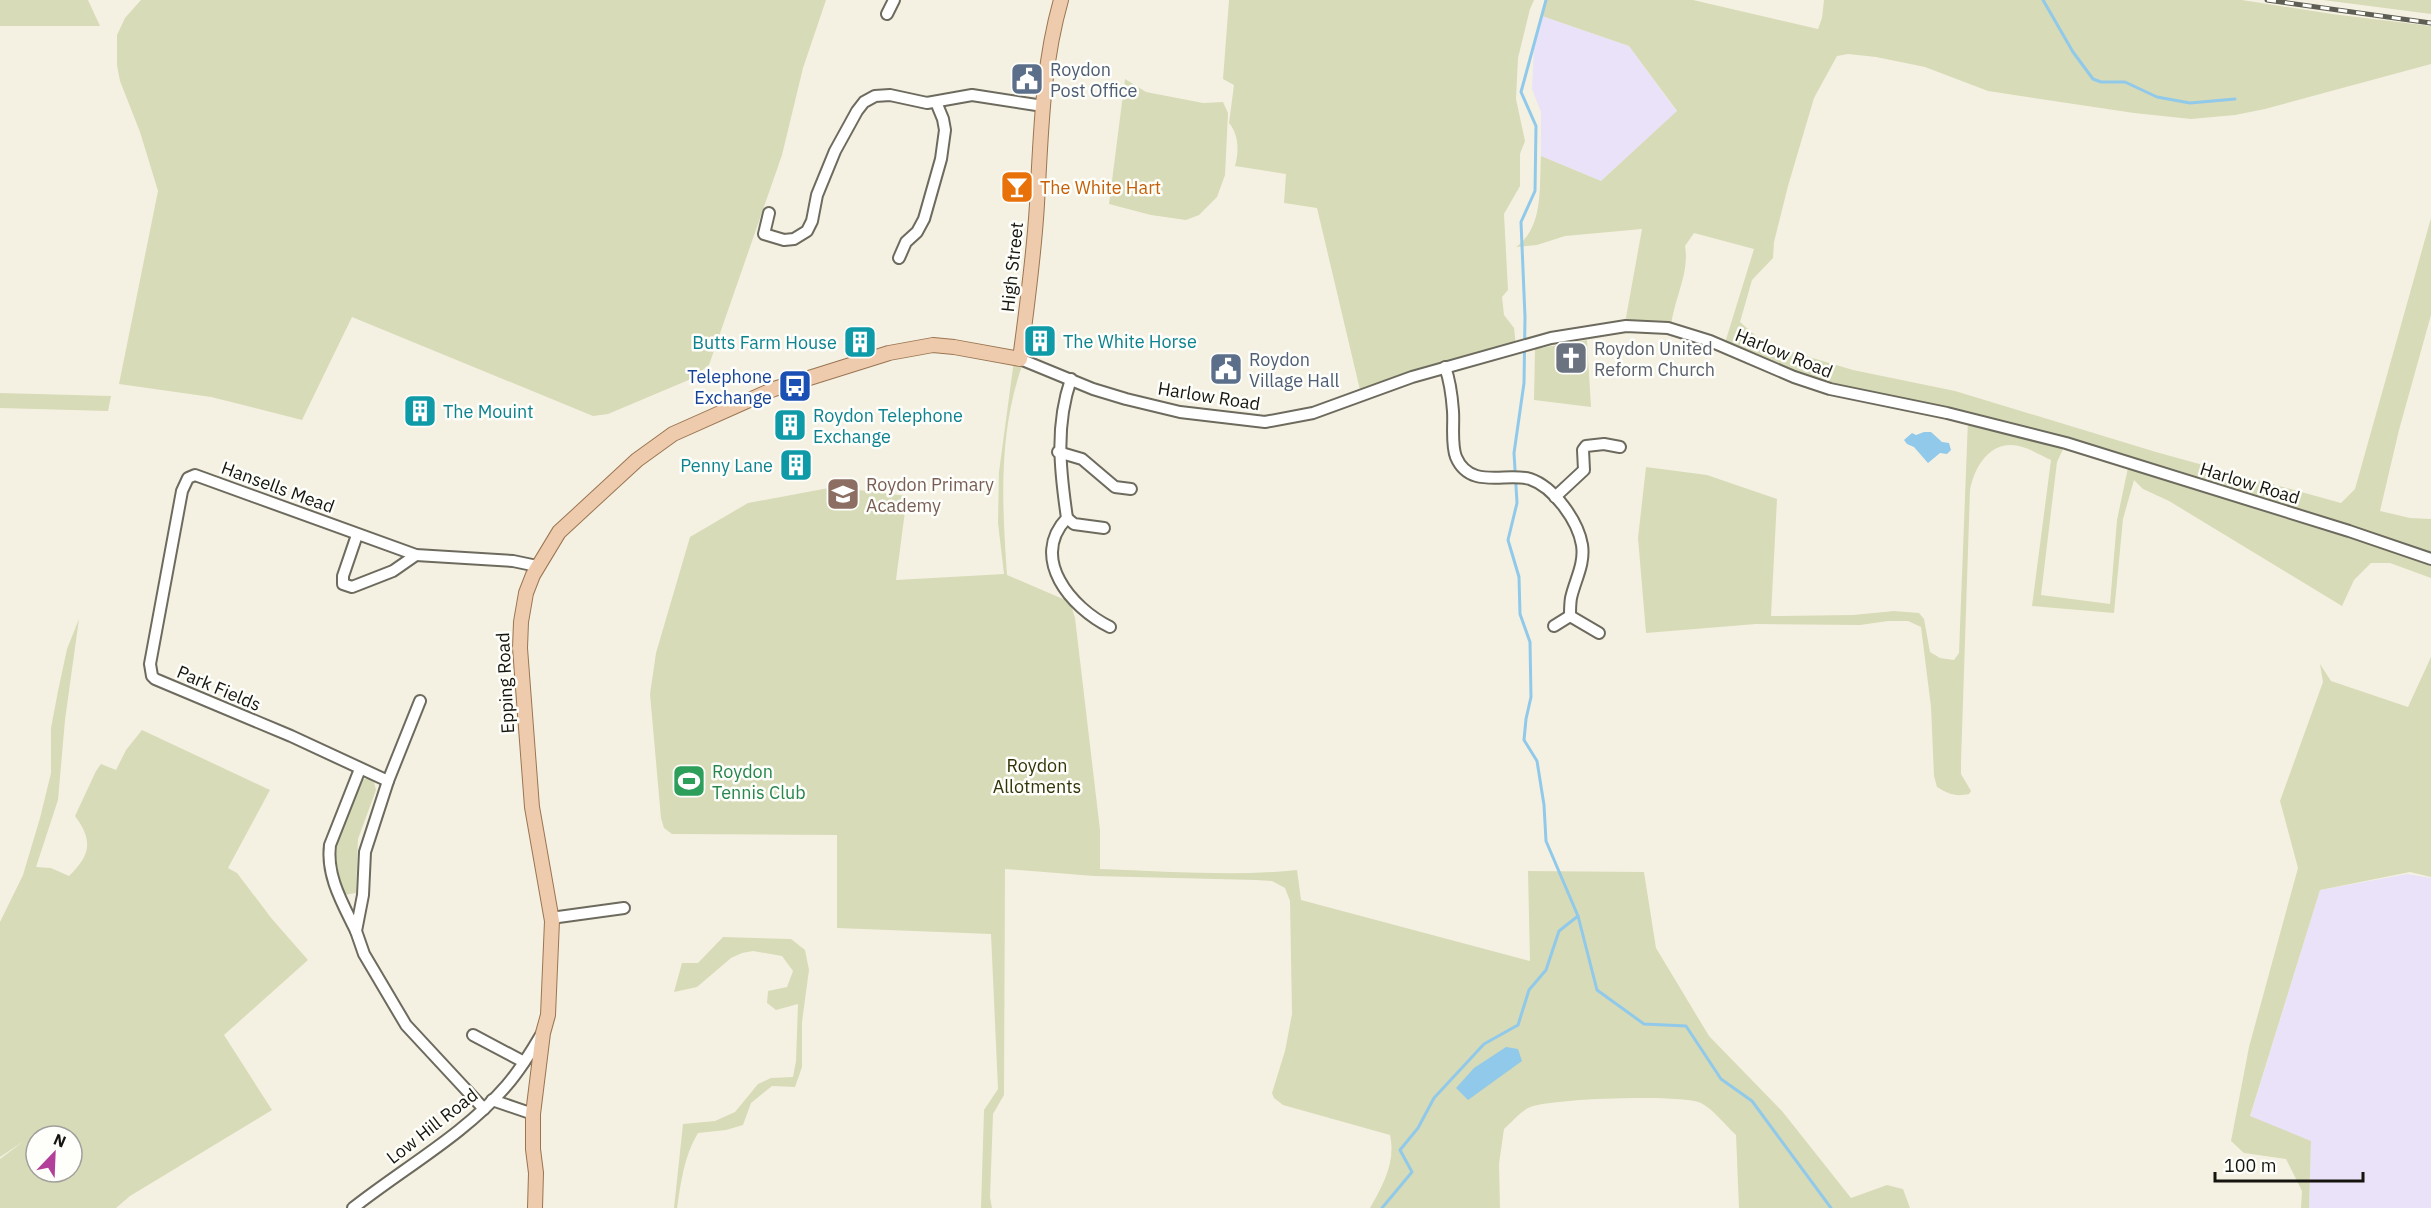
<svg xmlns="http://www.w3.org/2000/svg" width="2431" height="1208" viewBox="0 0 2431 1208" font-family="'IBM Plex Sans',sans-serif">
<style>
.industrial{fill:#eae2f8}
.green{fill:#d8dbb7;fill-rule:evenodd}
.water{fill:#90c9ea}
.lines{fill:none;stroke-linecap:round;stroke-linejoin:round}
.stream{stroke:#90c9ea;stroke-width:3}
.minor-casing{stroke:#6d6a5e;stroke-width:14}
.major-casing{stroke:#9a7552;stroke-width:16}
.minor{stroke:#fff;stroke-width:10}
.major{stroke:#eecbad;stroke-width:14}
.rail-casing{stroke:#5f5e55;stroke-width:5}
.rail{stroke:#fefefb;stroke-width:3;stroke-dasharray:9;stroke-linecap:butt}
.labels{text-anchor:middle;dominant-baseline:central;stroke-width:5;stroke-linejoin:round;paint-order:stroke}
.service-label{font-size:18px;fill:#4e5e75;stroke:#fefefb;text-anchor:start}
.food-label{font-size:18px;fill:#c56008;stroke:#fefefb;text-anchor:start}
.street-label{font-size:18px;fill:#15140f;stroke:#fefefb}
.culture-label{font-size:18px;fill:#0d838f;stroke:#fefefb;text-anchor:start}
.worship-label{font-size:18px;fill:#5b616d;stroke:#fefefb;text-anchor:start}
.transit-label{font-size:18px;fill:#164399;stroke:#fefefb;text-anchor:end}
.education-label{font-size:18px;fill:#785e54;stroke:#fefefb;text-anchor:start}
.park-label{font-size:18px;fill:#323306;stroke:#fefefb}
.leisure-label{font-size:18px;fill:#27864d;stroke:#fefefb;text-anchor:start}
</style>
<rect width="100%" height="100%" fill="#f4f1e2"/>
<g class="industrial">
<path d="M 1542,16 L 1629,46 L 1677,112 L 1601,181 L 1541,156 L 1541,112 L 1532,89 L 1534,49 Z"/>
<path d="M 2407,874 L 2431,878 L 2431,1208 L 2309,1208 L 2311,1141 L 2250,1117 L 2320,890 Z"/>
</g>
<g class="green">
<path d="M 0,0 L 88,0 L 100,26 L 0,26 Z"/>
<path d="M 141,0 L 826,0 L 803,68 L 782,155 L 709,365 L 691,379 L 608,414 L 593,416 L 352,317 L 302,420 L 211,397 L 119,384 L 158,191 L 140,132 L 120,81 L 117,65 L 117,35 L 125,18 Z"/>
<path d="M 1229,0 L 1534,0 L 1530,9 L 1518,58 L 1516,99 L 1525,141 L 1520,154 L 1520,186 L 1504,214 L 1508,290 L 1502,297 L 1504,315 L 1514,328 L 1516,346 L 1416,372 L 1360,390 L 1317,208 L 1284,203 L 1286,174 L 1235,166 C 1239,151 1239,135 1229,123 L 1234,85 L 1223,79 Z"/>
<path d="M 1546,0 L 1693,0 L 1818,29 L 1822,18 L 1824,0 L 2242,0 L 2332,14 L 2431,26 L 2431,64 L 2265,109 L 2235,115 L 2191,119 L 2134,113 L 1988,91 L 1925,67 L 1876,57 L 1848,54 L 1837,56 L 1814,98 L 1788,186 L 1774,242 L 1773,258 L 1752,280 L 1740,322 L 1765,344 L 1853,370 L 1955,391 L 2156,452 L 2341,503 L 2355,489 L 2431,218 L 2431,315 L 2399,430 L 2380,511 L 2410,518 L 2431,519 L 2431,578 L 2390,563 L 2371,563 L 2354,580 L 2342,606 L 2169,501 L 2143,489 L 2134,480 L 2123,519 L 2114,613 L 2032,606 L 2051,460 C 2039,455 2025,445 2011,445 C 1987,445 1974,469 1970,490 L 1961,762 L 1961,774 L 1971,791 L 1969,794 C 1956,797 1948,794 1937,787 L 1934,776 L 1931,707 L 1921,627 L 1908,621 L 1888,621 L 1860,625 L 1756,624 L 1646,633 L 1638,538 L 1646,467 L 1707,475 L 1777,499 L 1771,616 L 1853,615 L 1894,611 L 1919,613 L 1924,619 L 1930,652 L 1940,658 L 1954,660 L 1959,653 L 1968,419 L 1830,389 L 1724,346 L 1754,249 L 1694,233 L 1685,246 C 1690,272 1674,299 1671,326 L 1625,323 L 1642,229 L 1565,236 L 1537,245 L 1516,247 C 1544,227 1539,187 1541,156 L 1601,181 L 1677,111 L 1629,46 L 1542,16 ZM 2066,443 L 2129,463 L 2117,520 L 2110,604 L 2041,595 L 2057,462 Z"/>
<path d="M 2323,0 L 2431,0 L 2431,14 Z"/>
<path d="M 1125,79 L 1146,92 L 1203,103 L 1223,102 L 1228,113 L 1225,175 L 1217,197 L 1199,215 L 1186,220 L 1151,215 L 1109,204 Z"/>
<path d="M 1587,340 L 1591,407 L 1534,400 L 1535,349 Z"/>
<path d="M 1014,360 L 1023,363 C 998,433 1002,502 1007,575 L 1070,602 L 1075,618 L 1100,830 L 1100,869 C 1166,871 1232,877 1297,870 L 1301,900 L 1530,961 L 1528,871 L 1644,872 L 1656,948 L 1709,1036 L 1782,1111 L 1851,1198 L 1887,1185 L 1903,1189 L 1910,1208 L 1739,1208 L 1736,1135 C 1725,1125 1714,1110 1701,1103 C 1683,1094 1547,1098 1528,1108 C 1519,1113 1511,1123 1504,1129 L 1499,1164 L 1500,1208 L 1370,1208 C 1383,1185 1396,1162 1390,1135 L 1283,1105 L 1274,1098 L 1272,1093 L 1285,1051 L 1292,1014 L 1290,901 L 1285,888 L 1272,881 L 1256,880 L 1094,876 L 1005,869 L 1004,1095 L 993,1114 L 990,1197 L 992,1208 L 981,1208 L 984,1110 L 998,1089 L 991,934 L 837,928 L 837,835 L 672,834 L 664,828 L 661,818 L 650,694 L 656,653 L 690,537 L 748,503 L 834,487 L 907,496 L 896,580 L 1004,574 L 998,523 L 999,472 Z"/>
<path d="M 0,393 L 111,396 L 108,411 L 0,408 Z"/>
<path d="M 79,619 L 65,720 L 58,800 L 36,867 L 51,868 L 69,876 C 91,855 93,840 75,816 L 96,771 L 101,764 L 116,770 L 126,750 L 142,730 L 270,790 L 228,868 L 237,873 L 272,919 L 308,960 L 224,1035 L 272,1110 L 130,1196 L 116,1208 L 0,1208 L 0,1159 L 24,1141 L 0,1157 L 0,922 L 23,875 L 40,818 L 51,773 L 51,728 L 58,691 L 67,649 ZM 36,1136 L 72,1136 L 72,1172 L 36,1172 Z"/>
<path d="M 2431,657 L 2431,877 L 2410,872 L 2320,890 L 2250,1116 L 2311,1141 L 2309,1208 L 2301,1208 L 2302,1191 L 2286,1159 L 2244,1153 L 2231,1141 L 2249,1047 L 2298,868 L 2280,801 L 2323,682 L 2320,664 L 2331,681 L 2408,707 Z"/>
<path d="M 369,778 L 374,782 L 376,790 L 358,839 L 356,893 L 344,895 L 329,857 L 359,780 Z"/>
<path d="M 723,937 L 791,939 L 805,950 L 809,970 L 802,1022 L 802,1067 L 795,1087 L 772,1086 L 751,1103 L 743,1125 L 726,1130 L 698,1133 C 684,1156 681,1182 677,1208 L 674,1208 L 683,1124 L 715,1121 L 735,1112 L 758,1084 L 771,1078 L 793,1077 L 796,1061 L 798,1004 L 776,1010 L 767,1003 L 768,991 L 787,987 L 793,971 L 782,956 L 753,951 L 742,953 L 731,958 L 697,987 L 674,992 L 682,963 L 698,963 Z"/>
</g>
<g class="water">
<path d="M 1924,432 L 1931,432 L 1942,442 L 1949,443 L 1951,450 L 1947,454 L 1940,453 L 1928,463 L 1914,447 L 1907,444 L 1904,440 L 1912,433 L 1916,435 Z"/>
<path d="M 1506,1047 L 1518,1049 L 1522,1061 L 1468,1100 L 1456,1088 L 1474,1068 Z"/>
</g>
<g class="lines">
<g class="stream">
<path d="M 1546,0 L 1521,92 L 1536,126 L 1535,191 L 1521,222 L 1525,317 L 1524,383 L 1514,453 L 1517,503 L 1508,540 L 1519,577 L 1520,614 L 1530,642 L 1531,697 L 1526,719 L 1524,740 L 1537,761 L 1544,805 L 1546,841 L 1578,916 L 1597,990 L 1644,1024 L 1686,1026 L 1721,1079 L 1752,1101 L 1831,1208"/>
<path d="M 2043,0 L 2073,52 L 2093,79 L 2101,82 L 2125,82 L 2157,97 L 2190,103 L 2235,99"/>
<path d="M 1382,1208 L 1412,1172 L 1400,1150 L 1418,1128 L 1434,1098 L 1484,1044 L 1518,1025 L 1529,990 L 1546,970 L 1559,931 L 1578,916"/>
</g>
<g class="minor-casing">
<g id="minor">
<path d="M 887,14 L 894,0"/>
<path d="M 769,213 L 764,234 L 784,240 L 794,239 L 807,231 L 812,221 L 817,195 L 835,151 L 857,111 L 864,102 L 875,96 L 890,95 L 927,103 L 972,95 L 1043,106"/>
<path d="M 899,258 L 906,242 L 917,232 L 924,219 L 941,159 L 945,130 L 943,119 L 936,102"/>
<path d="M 1020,359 L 1093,389 L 1126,399 L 1180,412 L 1265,422 L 1313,413 L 1412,377 L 1551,338 L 1626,326 L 1668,328 L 1710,341 L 1794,377 L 1830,389 L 1947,413 L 2066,443 L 2349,531 L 2431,559"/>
<path d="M 1445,367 C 1450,381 1452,397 1453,411 C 1454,425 1451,444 1456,457 C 1470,490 1506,472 1530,479 C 1554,487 1578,521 1582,545 C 1585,564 1575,580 1571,598 C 1570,604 1570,610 1570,616"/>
<path d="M 1071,379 C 1055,426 1060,470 1067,518 C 1029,558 1071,608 1110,627"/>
<path d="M 1058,452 L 1082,459 L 1115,487 L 1131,489"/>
<path d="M 1555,497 L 1584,470 L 1583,450 L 1586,446 L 1604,444 L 1620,447"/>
<path d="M 1067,518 L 1074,524 L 1104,528"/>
<path d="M 357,535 L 343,576 L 343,584 L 352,587 L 393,571 L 416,555"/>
<path d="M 1570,616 L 1599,633"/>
<path d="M 1554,626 L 1570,616"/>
<path d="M 420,701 L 388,781 L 365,852 L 363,895 L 356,931 L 364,954 L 406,1025 L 484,1109"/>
<path d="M 388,781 L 291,736 L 155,679 L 152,676 L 150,664 L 182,491 L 188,478 L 195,475 L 416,555 L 513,561 L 537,566"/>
<path d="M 551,918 L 624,908"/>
<path d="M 356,931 C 343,904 326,876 330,845 L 360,769"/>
<path d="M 473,1035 L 524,1062"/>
<path d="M 492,1100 L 533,1114"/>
<path d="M 353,1208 C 405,1167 464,1135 507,1085 C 520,1070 531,1052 541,1035"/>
</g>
</g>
<g class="major-casing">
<path id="major" d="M 535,1208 L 536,1173 L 533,1149 L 533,1114 L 543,1033 L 548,1015 L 552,921 L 532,807 L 520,648 L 521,622 L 526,593 L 533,575 L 559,532 L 637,460 L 673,434 L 774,389 L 889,353 L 933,345 L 954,347 L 1020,359 C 1027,307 1034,256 1037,204 C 1041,136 1042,66 1061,0"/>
</g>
<use href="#minor" class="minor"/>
<use href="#major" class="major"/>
<g class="rail-casing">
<path id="rail" d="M 2267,0 L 2431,23"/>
</g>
<use href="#rail" class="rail"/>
</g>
<defs>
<g id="civic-square" transform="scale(1.725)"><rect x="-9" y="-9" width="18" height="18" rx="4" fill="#5c6f8a" stroke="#fefefb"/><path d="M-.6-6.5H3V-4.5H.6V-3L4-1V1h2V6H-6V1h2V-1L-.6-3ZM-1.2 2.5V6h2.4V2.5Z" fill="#fff"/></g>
<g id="bar-square" transform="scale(1.725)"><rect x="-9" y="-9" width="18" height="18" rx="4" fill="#e8710a" stroke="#fefefb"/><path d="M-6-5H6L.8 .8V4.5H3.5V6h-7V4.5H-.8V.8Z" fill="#fff"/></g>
<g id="building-square" transform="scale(1.725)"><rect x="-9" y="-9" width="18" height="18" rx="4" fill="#0f9aa8" stroke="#fefefb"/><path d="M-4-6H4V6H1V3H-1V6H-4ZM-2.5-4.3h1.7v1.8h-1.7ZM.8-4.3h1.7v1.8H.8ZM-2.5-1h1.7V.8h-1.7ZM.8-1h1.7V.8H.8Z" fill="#fff"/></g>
<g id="church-square" transform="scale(1.725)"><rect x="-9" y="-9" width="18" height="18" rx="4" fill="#6b7280" stroke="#fefefb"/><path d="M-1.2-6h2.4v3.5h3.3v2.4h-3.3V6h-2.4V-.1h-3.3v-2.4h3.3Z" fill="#fff"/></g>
<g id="bus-square" transform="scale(1.725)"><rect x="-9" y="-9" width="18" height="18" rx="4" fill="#1a4fb4" stroke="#fefefb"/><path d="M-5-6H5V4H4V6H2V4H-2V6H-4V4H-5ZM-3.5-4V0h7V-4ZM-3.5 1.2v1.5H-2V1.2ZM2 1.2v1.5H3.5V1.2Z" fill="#fff"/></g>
<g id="school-square" transform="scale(1.725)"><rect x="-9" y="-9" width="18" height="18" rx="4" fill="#8d6e63" stroke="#fefefb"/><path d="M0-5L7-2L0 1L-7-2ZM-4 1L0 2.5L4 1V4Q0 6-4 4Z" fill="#fff"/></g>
<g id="stadium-square" transform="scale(1.725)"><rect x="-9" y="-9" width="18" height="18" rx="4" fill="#2e9e5b" stroke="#fefefb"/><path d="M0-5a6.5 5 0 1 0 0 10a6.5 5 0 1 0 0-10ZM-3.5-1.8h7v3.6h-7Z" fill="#fff"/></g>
</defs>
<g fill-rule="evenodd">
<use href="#civic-square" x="1027" y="79"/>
<use href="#bar-square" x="1017" y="187"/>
<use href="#building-square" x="1040" y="341"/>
<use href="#building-square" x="860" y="342"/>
<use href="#church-square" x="1571" y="358"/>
<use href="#civic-square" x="1226" y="369"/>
<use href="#bus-square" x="795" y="386"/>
<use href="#building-square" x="420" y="411"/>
<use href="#building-square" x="790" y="425"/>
<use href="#building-square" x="796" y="465"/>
<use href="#school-square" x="843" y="494"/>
<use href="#stadium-square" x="689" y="781"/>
</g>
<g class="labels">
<g class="service-label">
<text x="1050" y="69">Roydon<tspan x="1050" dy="21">Post Office</tspan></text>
<text x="1249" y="359">Roydon<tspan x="1249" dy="21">Village Hall</tspan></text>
</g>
<g class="food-label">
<text x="1040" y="187">The White Hart</text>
</g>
<g class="street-label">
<text transform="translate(1012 267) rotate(-84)">High Street</text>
<text transform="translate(1784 353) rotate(22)">Harlow Road</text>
<text transform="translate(1209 396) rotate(9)">Harlow Road</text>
<text transform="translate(2250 483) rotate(17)">Harlow Road</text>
<text transform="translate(278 487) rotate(20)">Hansells Mead</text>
<text transform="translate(505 683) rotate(-93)">Epping Road</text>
<text transform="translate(219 688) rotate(23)">Park Fields</text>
<text transform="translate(432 1126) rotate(-38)">Low Hill Road</text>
</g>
<g class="culture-label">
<text x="1063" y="341">The White Horse</text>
<text x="837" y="342" text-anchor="end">Butts Farm House</text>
<text x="443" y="411">The Mouint</text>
<text x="813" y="415">Roydon Telephone<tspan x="813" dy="21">Exchange</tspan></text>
<text x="773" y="465" text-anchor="end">Penny Lane</text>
</g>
<g class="worship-label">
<text x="1594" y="348">Roydon United<tspan x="1594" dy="21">Reform Church</tspan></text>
</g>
<g class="transit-label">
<text x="772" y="376">Telephone<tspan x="772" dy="21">Exchange</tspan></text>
</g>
<g class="education-label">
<text x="866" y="484">Roydon Primary<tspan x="866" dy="21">Academy</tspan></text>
</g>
<g class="park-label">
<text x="1037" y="765">Roydon<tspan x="1037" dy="21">Allotments</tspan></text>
</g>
<g class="leisure-label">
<text x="712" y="771">Roydon<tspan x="712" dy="21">Tennis Club</tspan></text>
</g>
</g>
<g transform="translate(54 1154) rotate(23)"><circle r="28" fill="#fefefb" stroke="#a1a09d" stroke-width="1.5"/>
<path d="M0-4.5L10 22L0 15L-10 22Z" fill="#b23f99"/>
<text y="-9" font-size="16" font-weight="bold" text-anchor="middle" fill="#15140f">N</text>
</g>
<path d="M2215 1172v9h148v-9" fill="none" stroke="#15140f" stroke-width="3"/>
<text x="2224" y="1172" font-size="18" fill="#15140f" stroke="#fefefb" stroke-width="4.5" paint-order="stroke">100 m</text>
</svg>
